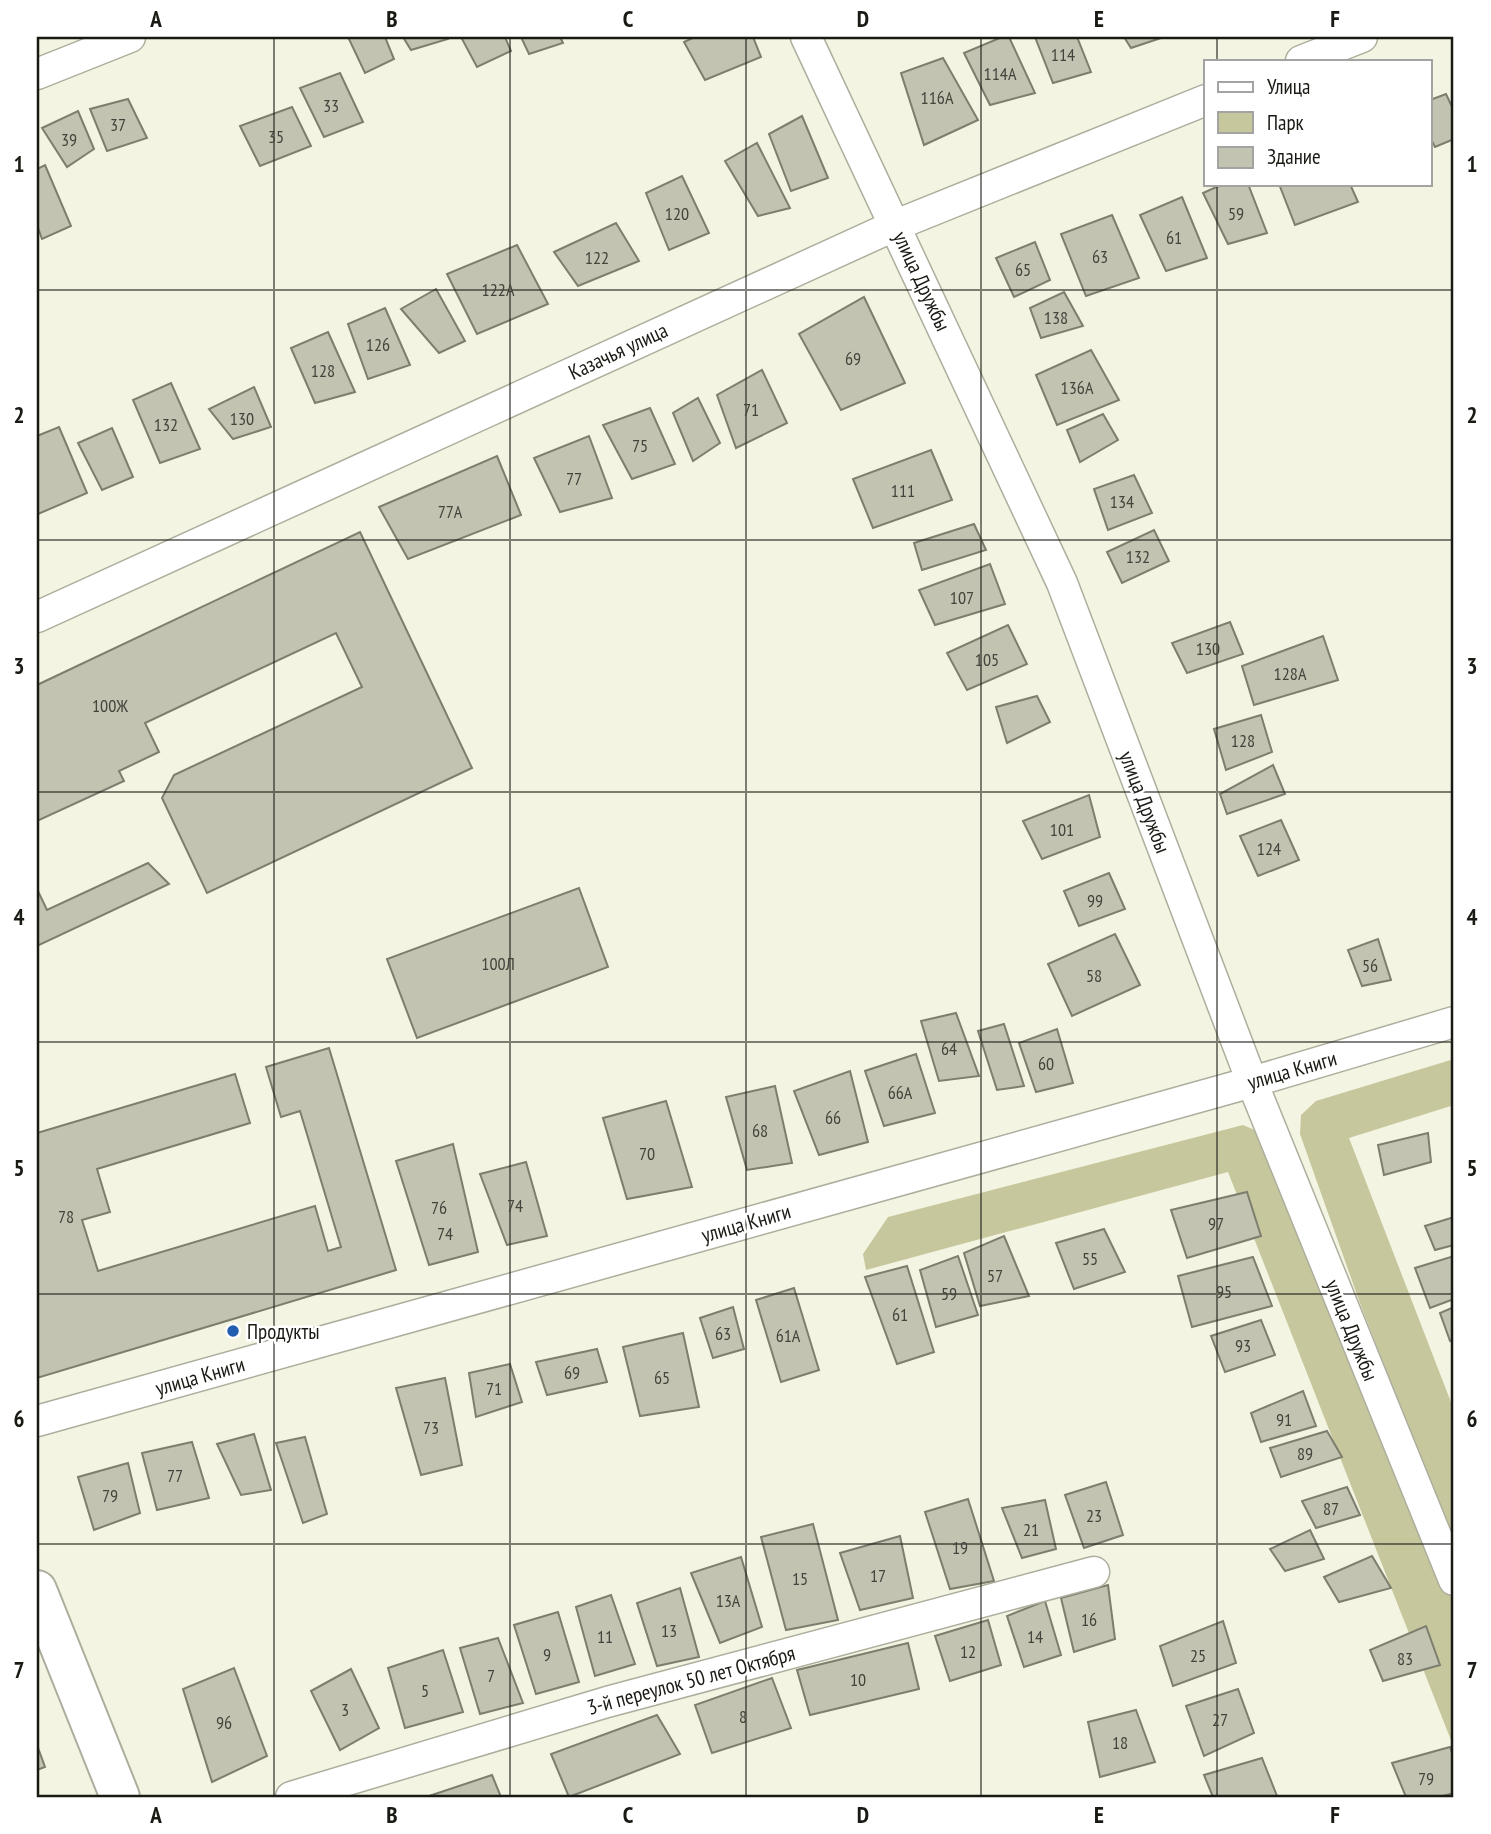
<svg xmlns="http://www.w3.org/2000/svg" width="1491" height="1834" viewBox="0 0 1491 1834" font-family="'PT Sans Narrow',sans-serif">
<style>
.green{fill:#c7c79e}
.building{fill:#c3c3b2;stroke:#7e7e6f;stroke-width:2}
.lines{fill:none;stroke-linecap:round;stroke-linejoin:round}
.minor-casing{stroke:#adae9d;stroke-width:33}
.major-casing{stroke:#adae9d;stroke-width:42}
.minor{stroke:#fff;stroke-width:30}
.major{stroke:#fff;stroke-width:38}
.grid{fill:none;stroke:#1a1a14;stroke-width:2;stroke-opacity:0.55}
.poi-dot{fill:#225eb0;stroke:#fff;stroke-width:2.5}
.labels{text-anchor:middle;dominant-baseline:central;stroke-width:5;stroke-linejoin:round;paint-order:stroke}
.number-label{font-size:18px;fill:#44443c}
.street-label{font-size:21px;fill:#1a1a14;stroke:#fff}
.poi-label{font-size:21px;fill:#1a1a14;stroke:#fff;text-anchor:start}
.neatline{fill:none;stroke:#1a1a14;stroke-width:2.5}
.grid-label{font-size:23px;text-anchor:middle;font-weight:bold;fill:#1a1a14}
</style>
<rect width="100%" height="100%" fill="#f4f4e2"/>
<g class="green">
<path d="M 1454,1059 L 1454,1105 L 1349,1138 L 1454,1410 L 1454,1543 L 1361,1306 L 1300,1134 L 1301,1115 L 1316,1101 Z"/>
<path d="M 1243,1125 L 1257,1131 L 1278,1168 L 1454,1605 L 1454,1748 L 1228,1172 L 866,1270 L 863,1254 L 888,1217 Z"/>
</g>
<g class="building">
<path d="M 348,37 L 385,37 L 394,59 L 365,73 Z"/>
<path d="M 403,37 L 447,37 L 448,39 L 411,50 Z"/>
<path d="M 461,37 L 505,37 L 511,51 L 477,67 Z"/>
<path d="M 521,37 L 560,37 L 563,43 L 529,54 Z"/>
<path d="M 695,37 L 753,37 L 761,57 L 705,80 L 684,42 Z"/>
<path d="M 1002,37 L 1009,37 L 1035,93 L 990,105 L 964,53 Z"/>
<path d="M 1035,37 L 1077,37 L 1091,72 L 1053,83 Z"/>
<path d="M 1124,37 L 1164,37 L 1131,48 Z"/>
<path d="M 943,58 L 978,120 L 924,145 L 901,73 Z"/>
<path d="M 340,73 L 363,122 L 324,137 L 300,88 Z"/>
<path d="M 1446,94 L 1454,111 L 1454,139 L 1435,147 L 1430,137 L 1430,100 Z"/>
<path d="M 128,99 L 147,138 L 107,151 L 90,109 Z"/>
<path d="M 292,107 L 311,146 L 260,166 L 240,126 Z"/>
<path d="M 78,111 L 94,149 L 67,167 L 42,128 Z"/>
<path d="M 802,116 L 828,178 L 791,191 L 769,134 Z"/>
<path d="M 757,143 L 790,208 L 758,216 L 725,161 Z"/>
<path d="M 45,165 L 71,226 L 42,239 L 37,225 L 37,169 Z"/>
<path d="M 682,176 L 709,233 L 669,250 L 646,193 Z"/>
<path d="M 1223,184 L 1248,184 L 1267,233 L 1228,244 L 1203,193 Z"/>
<path d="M 1279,184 L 1350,184 L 1358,202 L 1295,225 Z"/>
<path d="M 1182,197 L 1207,258 L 1166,271 L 1140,215 Z"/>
<path d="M 1112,215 L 1139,278 L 1086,296 L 1061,234 Z"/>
<path d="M 616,223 L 639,261 L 578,286 L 554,252 Z"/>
<path d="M 1035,242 L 1050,280 L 1014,297 L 996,258 Z"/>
<path d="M 517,245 L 548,304 L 477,334 L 447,274 Z"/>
<path d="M 436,289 L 465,341 L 439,353 L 401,309 Z"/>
<path d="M 1064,292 L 1083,326 L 1041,338 L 1030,308 Z"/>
<path d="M 864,297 L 905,383 L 841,410 L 799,334 Z"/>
<path d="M 385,308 L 410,365 L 368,379 L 348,324 Z"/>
<path d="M 328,332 L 355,392 L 315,403 L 291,348 Z"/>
<path d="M 1091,350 L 1119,400 L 1057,425 L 1036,375 Z"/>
<path d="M 762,370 L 787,423 L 736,448 L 717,395 Z"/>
<path d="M 171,383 L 200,449 L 160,463 L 133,400 Z"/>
<path d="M 254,387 L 271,427 L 233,439 L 209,409 Z"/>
<path d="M 698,398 L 720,443 L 693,461 L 673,413 Z"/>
<path d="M 650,408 L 675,464 L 632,479 L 603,425 Z"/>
<path d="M 1103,414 L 1118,440 L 1080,462 L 1067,430 Z"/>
<path d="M 59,427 L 87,493 L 38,514 L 37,436 Z"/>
<path d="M 112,428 L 133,477 L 102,490 L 78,443 Z"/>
<path d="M 589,436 L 612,498 L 560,512 L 534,458 Z"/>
<path d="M 931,450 L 952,500 L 873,528 L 853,479 Z"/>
<path d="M 497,456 L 521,515 L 408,559 L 379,507 Z"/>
<path d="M 1134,475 L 1152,513 L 1108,530 L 1094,489 Z"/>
<path d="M 974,524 L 986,550 L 922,570 L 914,543 Z"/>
<path d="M 1154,530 L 1169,561 L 1122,583 L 1107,552 Z"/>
<path d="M 360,532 L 472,768 L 207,893 L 162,798 L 174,775 L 362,687 L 336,633 L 145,723 L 159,752 L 119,771 L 124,781 L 37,821 L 37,685 Z"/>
<path d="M 990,564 L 1005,604 L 935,625 L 919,590 Z"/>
<path d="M 1230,622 L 1243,654 L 1187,673 L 1172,643 Z"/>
<path d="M 1008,625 L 1027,664 L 967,690 L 947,653 Z"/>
<path d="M 1323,636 L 1338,680 L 1254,705 L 1242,666 Z"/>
<path d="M 1037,696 L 1050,722 L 1007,743 L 996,707 Z"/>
<path d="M 1261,715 L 1272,752 L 1226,770 L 1214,729 Z"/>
<path d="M 1273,765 L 1285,794 L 1227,814 L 1220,794 Z"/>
<path d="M 1089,795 L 1100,837 L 1042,859 L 1023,821 Z"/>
<path d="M 1281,820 L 1299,860 L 1258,876 L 1240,836 Z"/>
<path d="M 148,863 L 169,884 L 37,946 L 37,889 L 47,910 Z"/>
<path d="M 1109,873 L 1125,909 L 1079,926 L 1064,891 Z"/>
<path d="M 579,888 L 608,967 L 417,1038 L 387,959 Z"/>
<path d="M 1115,934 L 1140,985 L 1072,1016 L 1048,964 Z"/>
<path d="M 1378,939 L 1391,980 L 1362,986 L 1348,950 Z"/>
<path d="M 956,1013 L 979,1076 L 939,1081 L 921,1021 Z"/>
<path d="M 1004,1024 L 1024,1086 L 997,1090 L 978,1031 Z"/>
<path d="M 1057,1029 L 1073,1083 L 1036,1092 L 1019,1043 Z"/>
<path d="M 329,1048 L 396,1270 L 37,1378 L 37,1133 L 235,1074 L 250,1123 L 97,1169 L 110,1212 L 82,1220 L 98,1271 L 315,1206 L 328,1251 L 341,1247 L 300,1111 L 281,1117 L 266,1067 Z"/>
<path d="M 916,1054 L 935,1113 L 884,1126 L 865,1071 Z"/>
<path d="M 850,1071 L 868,1142 L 819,1155 L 794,1091 Z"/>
<path d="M 775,1086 L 792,1163 L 747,1170 L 726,1097 Z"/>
<path d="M 666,1101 L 692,1187 L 627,1199 L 603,1118 Z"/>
<path d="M 1428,1133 L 1431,1162 L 1384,1175 L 1378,1145 Z"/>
<path d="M 453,1144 L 478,1252 L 429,1265 L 396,1161 Z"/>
<path d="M 526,1162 L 547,1236 L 507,1245 L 480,1174 Z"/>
<path d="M 1247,1192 L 1261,1236 L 1187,1258 L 1171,1210 Z"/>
<path d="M 1454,1217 L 1454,1245 L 1435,1250 L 1425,1226 Z"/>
<path d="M 1104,1229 L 1125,1272 L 1074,1289 L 1056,1243 Z"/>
<path d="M 1004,1236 L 1029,1296 L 980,1306 L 964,1253 Z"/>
<path d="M 958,1256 L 978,1315 L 936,1327 L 920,1270 Z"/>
<path d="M 1454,1256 L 1454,1299 L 1430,1308 L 1415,1268 Z"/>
<path d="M 1253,1257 L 1272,1306 L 1192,1327 L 1178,1276 Z"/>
<path d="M 907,1266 L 934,1352 L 897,1364 L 865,1277 Z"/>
<path d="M 794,1288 L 819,1370 L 781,1382 L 756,1300 Z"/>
<path d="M 733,1307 L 744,1349 L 713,1358 L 700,1318 Z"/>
<path d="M 1454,1307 L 1454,1338 L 1450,1341 L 1440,1313 Z"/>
<path d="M 1261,1320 L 1275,1355 L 1225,1372 L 1211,1336 Z"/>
<path d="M 683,1333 L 699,1407 L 640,1416 L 623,1347 Z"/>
<path d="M 597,1349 L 607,1382 L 547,1395 L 536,1362 Z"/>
<path d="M 510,1364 L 522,1402 L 476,1417 L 469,1373 Z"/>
<path d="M 445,1378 L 462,1465 L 421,1475 L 396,1388 Z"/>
<path d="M 1303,1391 L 1316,1426 L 1261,1442 L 1251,1413 Z"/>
<path d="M 1327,1431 L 1342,1457 L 1281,1477 L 1270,1448 Z"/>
<path d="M 254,1434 L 271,1490 L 241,1495 L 217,1444 Z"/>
<path d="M 305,1437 L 327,1514 L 303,1523 L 276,1443 Z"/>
<path d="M 192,1442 L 209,1498 L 157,1510 L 142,1453 Z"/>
<path d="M 128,1463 L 140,1513 L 94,1530 L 78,1477 Z"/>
<path d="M 1106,1482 L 1123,1535 L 1084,1548 L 1065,1495 Z"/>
<path d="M 1347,1487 L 1360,1515 L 1316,1528 L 1302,1501 Z"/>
<path d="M 968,1499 L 994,1581 L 950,1589 L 925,1512 Z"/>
<path d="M 1045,1500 L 1056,1549 L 1022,1558 L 1002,1508 Z"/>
<path d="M 813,1524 L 838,1620 L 786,1630 L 761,1537 Z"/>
<path d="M 1310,1530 L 1324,1559 L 1285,1571 L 1270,1549 Z"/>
<path d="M 900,1536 L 913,1598 L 860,1610 L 840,1553 Z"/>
<path d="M 1372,1556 L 1391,1588 L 1339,1602 L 1324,1577 Z"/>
<path d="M 741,1557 L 762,1627 L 720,1643 L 691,1573 Z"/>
<path d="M 1108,1585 L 1115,1639 L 1074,1652 L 1061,1598 Z"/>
<path d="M 680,1588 L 699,1657 L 657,1666 L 637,1603 Z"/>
<path d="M 611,1595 L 635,1664 L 595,1676 L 576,1607 Z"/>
<path d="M 1045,1601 L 1061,1655 L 1024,1667 L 1007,1616 Z"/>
<path d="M 558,1612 L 579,1682 L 536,1694 L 514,1625 Z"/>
<path d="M 988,1620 L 1001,1665 L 950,1681 L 935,1636 Z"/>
<path d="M 1223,1621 L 1236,1663 L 1173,1686 L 1160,1646 Z"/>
<path d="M 1426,1626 L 1440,1665 L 1383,1681 L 1370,1650 Z"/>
<path d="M 498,1638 L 523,1703 L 480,1714 L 460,1648 Z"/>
<path d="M 908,1643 L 919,1689 L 810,1715 L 797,1670 Z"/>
<path d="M 443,1650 L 463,1712 L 405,1728 L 388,1668 Z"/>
<path d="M 234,1668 L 267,1756 L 212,1782 L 183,1689 Z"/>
<path d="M 351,1669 L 379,1728 L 340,1750 L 311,1691 Z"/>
<path d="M 772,1678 L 791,1728 L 712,1753 L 695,1705 Z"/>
<path d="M 1238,1689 L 1254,1733 L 1204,1756 L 1186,1706 Z"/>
<path d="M 1136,1710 L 1155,1762 L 1100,1777 L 1088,1722 Z"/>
<path d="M 657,1715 L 680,1754 L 569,1797 L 551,1754 Z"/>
<path d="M 37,1745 L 45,1767 L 37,1770 Z"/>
<path d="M 1450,1747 L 1454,1758 L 1454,1793 L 1439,1797 L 1406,1797 L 1392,1763 Z"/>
<path d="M 1262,1758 L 1277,1796 L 1213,1797 L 1204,1775 Z"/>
<path d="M 492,1775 L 501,1797 L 426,1797 Z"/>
</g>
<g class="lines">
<g class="minor-casing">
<g id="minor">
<path d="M 806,37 L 1062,583 L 1252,1082 L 1454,1580"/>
<path d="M 1301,61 L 1362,37"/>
<path d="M 37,74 L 130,37"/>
<path d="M 37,617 L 896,225 L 1206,100"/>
<path d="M 37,1421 L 1252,1082 L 1454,1022"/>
<path d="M 291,1797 L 607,1702 L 1094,1572"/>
</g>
</g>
<g class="major-casing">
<path id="major" d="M 37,1590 L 120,1797"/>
</g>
<use href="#minor" class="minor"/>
<use href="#major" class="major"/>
</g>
<path class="grid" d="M 274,37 L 274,1797M 510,37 L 510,1797M 746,37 L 746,1797M 981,37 L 981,1797M 1217,37 L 1217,61M 1217,184 L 1217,1797M 37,290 L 1454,290M 37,540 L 1454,540M 37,792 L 1454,792M 37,1042 L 1454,1042M 37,1294 L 1454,1294M 37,1544 L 1454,1544"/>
<circle class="poi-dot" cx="233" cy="1331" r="7"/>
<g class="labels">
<g class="number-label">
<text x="1063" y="54">114</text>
<text x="1000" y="73">114А</text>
<text x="937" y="97">116А</text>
<text x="331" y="105">33</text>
<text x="118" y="124">37</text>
<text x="276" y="136">35</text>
<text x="69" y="139">39</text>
<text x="677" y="213">120</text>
<text x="1236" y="213">59</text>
<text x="1174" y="237">61</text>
<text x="1100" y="256">63</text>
<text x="597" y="257">122</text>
<text x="1023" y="269">65</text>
<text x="498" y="289">122А</text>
<text x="1056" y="317">138</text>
<text x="378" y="344">126</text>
<text x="853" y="358">69</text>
<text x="323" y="370">128</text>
<text x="1077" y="387">136А</text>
<text x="751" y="409">71</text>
<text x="242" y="418">130</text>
<text x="166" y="424">132</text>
<text x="640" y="445">75</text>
<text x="574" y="478">77</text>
<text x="903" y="490">111</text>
<text x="1122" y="501">134</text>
<text x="450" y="511">77А</text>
<text x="1138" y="556">132</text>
<text x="962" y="597">107</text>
<text x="1208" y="648">130</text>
<text x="987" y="659">105</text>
<text x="1290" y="673">128А</text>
<text x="110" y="705">100Ж</text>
<text x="1243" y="740">128</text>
<text x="1062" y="829">101</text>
<text x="1269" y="848">124</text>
<text x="1095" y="900">99</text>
<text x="498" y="963">100Л</text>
<text x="1370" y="965">56</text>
<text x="1094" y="975">58</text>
<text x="949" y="1048">64</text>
<text x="1046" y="1063">60</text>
<text x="900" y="1092">66А</text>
<text x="833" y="1117">66</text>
<text x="760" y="1130">68</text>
<text x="647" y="1153">70</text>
<text x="515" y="1205">74</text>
<text x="439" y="1207">76</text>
<text x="66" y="1216">78</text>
<text x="1216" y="1223">97</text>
<text x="445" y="1233">74</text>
<text x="1090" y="1258">55</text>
<text x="995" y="1275">57</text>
<text x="1224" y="1291">95</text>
<text x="949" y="1293">59</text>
<text x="900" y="1314">61</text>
<text x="723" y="1333">63</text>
<text x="788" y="1335">61А</text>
<text x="1243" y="1345">93</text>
<text x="572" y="1372">69</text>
<text x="662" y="1377">65</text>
<text x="494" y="1388">71</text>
<text x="1284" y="1419">91</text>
<text x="431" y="1427">73</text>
<text x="1305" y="1453">89</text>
<text x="175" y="1475">77</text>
<text x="110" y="1495">79</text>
<text x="1331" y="1508">87</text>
<text x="1094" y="1515">23</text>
<text x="1031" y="1529">21</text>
<text x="960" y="1547">19</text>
<text x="878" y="1575">17</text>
<text x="800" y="1578">15</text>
<text x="728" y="1600">13А</text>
<text x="1089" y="1619">16</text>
<text x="669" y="1630">13</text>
<text x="605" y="1636">11</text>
<text x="1035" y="1636">14</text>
<text x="968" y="1651">12</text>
<text x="547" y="1654">9</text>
<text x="1198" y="1655">25</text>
<text x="1405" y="1658">83</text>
<text x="491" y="1675">7</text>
<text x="858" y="1679">10</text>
<text x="425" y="1690">5</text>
<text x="345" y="1709">3</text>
<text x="743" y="1716">8</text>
<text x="1220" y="1719">27</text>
<text x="224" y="1722">96</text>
<text x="1120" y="1742">18</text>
<text x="1426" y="1778">79</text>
</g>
<g class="street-label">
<text transform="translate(922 281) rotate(65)">улица Дружбы</text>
<text transform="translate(618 351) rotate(-25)">Казачья улица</text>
<text transform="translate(1145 802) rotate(69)">улица Дружбы</text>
<text transform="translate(1292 1070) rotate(-16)">улица Книги</text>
<text transform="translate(746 1223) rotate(-16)">улица Книги</text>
<text transform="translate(1352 1330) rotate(68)">улица Дружбы</text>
<text transform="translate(200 1376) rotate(-16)">улица Книги</text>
<text transform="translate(691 1680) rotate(-15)">3-й переулок 50 лет Октября</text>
</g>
<g class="poi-label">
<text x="247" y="1331">Продукты</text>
</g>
</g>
<rect width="1491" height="1834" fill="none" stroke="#ffffff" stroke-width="77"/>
<rect x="1204" y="60" width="228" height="126" fill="#ffffff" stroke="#a3a3a1" stroke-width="2"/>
<rect x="1218" y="82" width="35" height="10" fill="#ffffff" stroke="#a3a3a1" stroke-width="2"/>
<text x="1267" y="94" font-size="21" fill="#1a1a14">Улица</text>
<rect x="1218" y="112" width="35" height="21" fill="#c7c79e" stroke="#a3a3a1" stroke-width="2"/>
<text x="1267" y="130" font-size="21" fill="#1a1a14">Парк</text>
<rect x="1218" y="147" width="35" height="21" fill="#c3c3b2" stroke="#a3a3a1" stroke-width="2"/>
<text x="1267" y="164" font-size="21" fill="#1a1a14">Здание</text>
<rect x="38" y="38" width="1414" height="1758" class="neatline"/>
<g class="grid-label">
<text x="156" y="27">A</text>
<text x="392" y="27">B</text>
<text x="628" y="27">C</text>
<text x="863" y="27">D</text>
<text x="1099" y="27">E</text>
<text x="1335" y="27">F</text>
<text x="19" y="172">1</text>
<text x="1472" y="172">1</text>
<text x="19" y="423">2</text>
<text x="1472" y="423">2</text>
<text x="19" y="674">3</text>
<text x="1472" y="674">3</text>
<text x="19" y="925">4</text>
<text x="1472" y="925">4</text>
<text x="19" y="1176">5</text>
<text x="1472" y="1176">5</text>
<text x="19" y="1427">6</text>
<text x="1472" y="1427">6</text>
<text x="19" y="1678">7</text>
<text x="1472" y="1678">7</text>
<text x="156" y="1823">A</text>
<text x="392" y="1823">B</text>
<text x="628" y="1823">C</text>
<text x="863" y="1823">D</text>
<text x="1099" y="1823">E</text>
<text x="1335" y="1823">F</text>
</g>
</svg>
